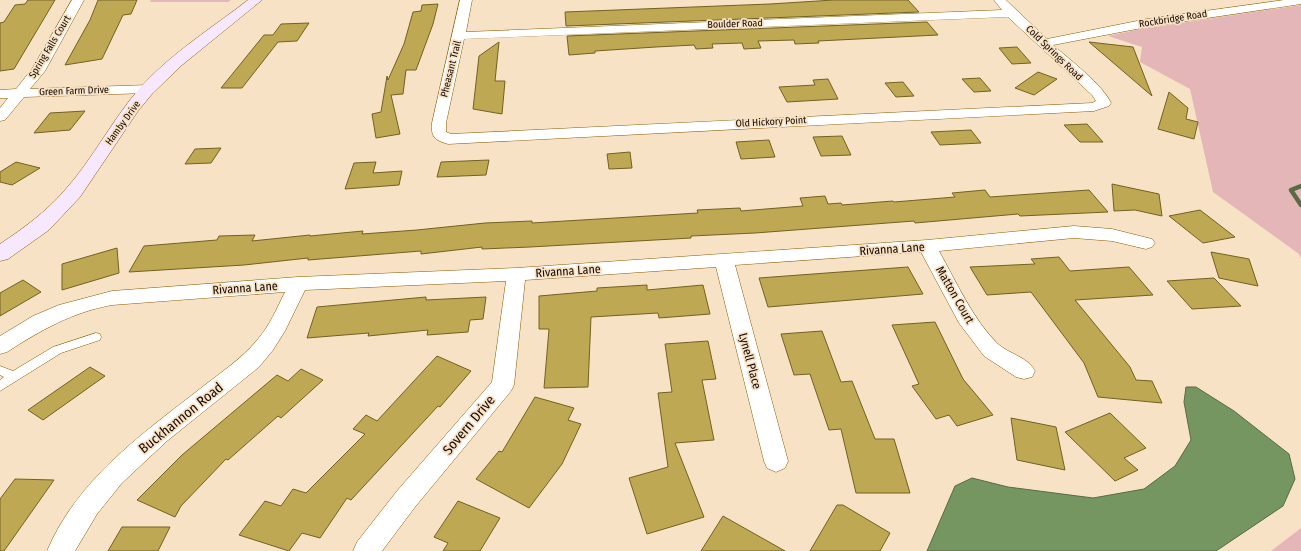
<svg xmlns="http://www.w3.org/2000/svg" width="1301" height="551" viewBox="0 0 1301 551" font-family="'Fira Sans Condensed',sans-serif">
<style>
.green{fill:#e4b6b8}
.water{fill:#759661;stroke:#586b44}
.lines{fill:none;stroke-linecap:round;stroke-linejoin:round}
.stream{stroke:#586b44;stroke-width:4.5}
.building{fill:#bfa854;stroke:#726120}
.lane-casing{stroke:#8a5b02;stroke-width:1}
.street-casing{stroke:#8a5b02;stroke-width:1}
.secondary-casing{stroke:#8a5b02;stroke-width:1}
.lane{fill:#fff;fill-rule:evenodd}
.street{fill:#fff;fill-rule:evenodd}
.secondary{fill:#f7e8ff;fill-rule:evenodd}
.labels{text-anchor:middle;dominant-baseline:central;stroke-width:3.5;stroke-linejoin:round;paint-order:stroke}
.far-street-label{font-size:10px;fill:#160800;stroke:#f7e2c6}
.street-label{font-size:12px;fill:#160800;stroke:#f7e2c6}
.near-street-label{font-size:14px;fill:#160800;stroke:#f7e2c6}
</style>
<rect width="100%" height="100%" fill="#f7e2c6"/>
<g class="green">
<path d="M 151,0 L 231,0 L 228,2 L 150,2 Z"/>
<path d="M 1301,5 L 1301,258 L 1299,254 L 1213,192 L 1190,89 L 1140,62 L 1142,47 L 1108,36 L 1141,29 Z"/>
<path d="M 1301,528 L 1301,551 L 1271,551 Z"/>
</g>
<path class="water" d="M 1186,387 L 1196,387 L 1234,411 L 1289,454 L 1295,479 L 1283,506 L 1216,551 L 927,551 L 955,486 L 972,478 L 1008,487 L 1093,498 L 1144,489 L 1175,466 L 1191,440 L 1184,402 Z"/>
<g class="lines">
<path class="stream" d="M 1301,186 L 1291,190 L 1301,205"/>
</g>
<g class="building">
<path d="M 28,0 L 55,0 L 14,69 L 0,71 L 0,23 L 4,22 L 15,5 L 25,4 Z"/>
<path d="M 98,0 L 137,0 L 131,14 L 123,15 L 102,59 L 65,65 L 90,20 Z"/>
<path d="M 834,0 L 908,0 L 919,12 L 566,26 L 565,12 L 770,4 Z"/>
<path d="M 438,4 L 433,24 L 416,70 L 406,70 L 403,94 L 391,95 L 400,134 L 376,138 L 372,114 L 381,112 L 387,76 L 388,80 L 404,44 L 413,12 L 421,11 L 422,5 Z"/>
<path d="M 927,22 L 938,35 L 818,41 L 819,43 L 795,44 L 794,40 L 758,41 L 761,48 L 744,49 L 742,43 L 712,44 L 713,48 L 696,49 L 694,45 L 656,47 L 595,51 L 595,53 L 569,55 L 567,36 Z"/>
<path d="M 309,23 L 297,41 L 278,42 L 242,88 L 221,88 L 264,35 L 273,35 L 281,24 Z"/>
<path d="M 499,42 L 495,81 L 505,81 L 502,114 L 473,109 L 479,56 Z"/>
<path d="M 1089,42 L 1133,47 L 1152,96 Z"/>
<path d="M 1017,47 L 1031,63 L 1012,64 L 999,48 Z"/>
<path d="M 1038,72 L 1057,79 L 1034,95 L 1015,88 Z"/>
<path d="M 980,78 L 991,91 L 974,92 L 962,79 Z"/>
<path d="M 828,79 L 838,99 L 787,102 L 779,87 L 815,85 L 813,80 Z"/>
<path d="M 903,82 L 914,96 L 896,97 L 885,83 Z"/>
<path d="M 1169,92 L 1188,108 L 1186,119 L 1198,122 L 1194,139 L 1158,129 Z"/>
<path d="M 85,111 L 70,130 L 34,133 L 50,113 Z"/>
<path d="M 1087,124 L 1103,142 L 1080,142 L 1064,125 Z"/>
<path d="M 971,130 L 981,143 L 940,145 L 931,132 Z"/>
<path d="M 842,136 L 851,155 L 821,156 L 813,137 Z"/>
<path d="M 769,140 L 775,157 L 741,159 L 736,142 Z"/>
<path d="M 221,148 L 211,163 L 185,164 L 195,149 Z"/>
<path d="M 630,152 L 632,168 L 609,169 L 607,154 Z"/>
<path d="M 489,160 L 486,175 L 437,177 L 441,162 Z"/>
<path d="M 16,162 L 40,168 L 12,185 L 0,182 L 0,172 Z"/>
<path d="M 376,162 L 373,173 L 402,171 L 399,185 L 345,189 L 354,163 Z"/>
<path d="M 1112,184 L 1159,194 L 1162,216 L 1135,210 L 1114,211 Z"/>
<path d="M 985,190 L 990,197 L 1089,190 L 1108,212 L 1020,216 L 1018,214 L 915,223 L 914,221 L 755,233 L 691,236 L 691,238 L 530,247 L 482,249 L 482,247 L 421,254 L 421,251 L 308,260 L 308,258 L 244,265 L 129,272 L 144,246 L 217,240 L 219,236 L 255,235 L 252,241 L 310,235 L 310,236 L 363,231 L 362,234 L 417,230 L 485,223 L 532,221 L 532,223 L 698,213 L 697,210 L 740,208 L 741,211 L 803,206 L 800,198 L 825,196 L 828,204 L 841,203 L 842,205 L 893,201 L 894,202 L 955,197 L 952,193 Z"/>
<path d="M 1200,210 L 1235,237 L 1203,243 L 1169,216 Z"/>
<path d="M 117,248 L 119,273 L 62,290 L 62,264 Z"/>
<path d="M 1211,252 L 1249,259 L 1258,286 L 1219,278 Z"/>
<path d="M 1059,257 L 1070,271 L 1129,267 L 1153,295 L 1075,300 L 1130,367 L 1136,380 L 1152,381 L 1162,403 L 1098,397 L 1084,363 L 1031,292 L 987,295 L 970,267 L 1035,264 L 1031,259 Z"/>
<path d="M 908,267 L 923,294 L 768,307 L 759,278 Z"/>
<path d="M 1214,278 L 1241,306 L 1192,309 L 1167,281 Z"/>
<path d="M 23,280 L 41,292 L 0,316 L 0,293 Z"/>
<path d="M 647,285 L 647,290 L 703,285 L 710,314 L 659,318 L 658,313 L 591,317 L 588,387 L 544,388 L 549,329 L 539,329 L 539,296 L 597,291 L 597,288 Z"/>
<path d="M 426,297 L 426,300 L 486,297 L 483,319 L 470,320 L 468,332 L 427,335 L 428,330 L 368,336 L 369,333 L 307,338 L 317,307 Z"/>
<path d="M 935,322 L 963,379 L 993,415 L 957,426 L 949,415 L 936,419 L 912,386 L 919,384 L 892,325 Z"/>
<path d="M 822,331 L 841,382 L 852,381 L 875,439 L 894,439 L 910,493 L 856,493 L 841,429 L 829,430 L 810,374 L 794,375 L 781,334 Z"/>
<path d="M 708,341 L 716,379 L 702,380 L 714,440 L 675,443 L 704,517 L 647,534 L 629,478 L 668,467 L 658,393 L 672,392 L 665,344 Z"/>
<path d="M 437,356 L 471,371 L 440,407 L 438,406 L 351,500 L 347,498 L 320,538 L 302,533 L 289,551 L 239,535 L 265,501 L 281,506 L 293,489 L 306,493 L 365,434 L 353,429 L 366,415 L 377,421 Z"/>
<path d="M 90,367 L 105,376 L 43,420 L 28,410 Z"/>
<path d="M 301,369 L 323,380 L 281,418 L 278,416 L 228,460 L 226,459 L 181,506 L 175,517 L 137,500 L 182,455 L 277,375 L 288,381 Z"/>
<path d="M 535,397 L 574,408 L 568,420 L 581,424 L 562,464 L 529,508 L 476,479 L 499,451 L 502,452 Z"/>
<path d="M 1110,413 L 1146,448 L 1124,458 L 1138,470 L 1115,481 L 1065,432 Z"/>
<path d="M 1011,418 L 1056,427 L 1065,470 L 1017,460 Z"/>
<path d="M 15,479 L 54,480 L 4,551 L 0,551 L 0,499 Z"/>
<path d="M 458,501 L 500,518 L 480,551 L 443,551 L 448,543 L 434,537 Z"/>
<path d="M 837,505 L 843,505 L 890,533 L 880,551 L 810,551 Z"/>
<path d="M 723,516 L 785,551 L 701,551 Z"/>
<path d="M 122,527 L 170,527 L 158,551 L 108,551 Z"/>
</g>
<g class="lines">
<g class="lane-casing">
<path id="lane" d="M 96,333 L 100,334 L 101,337 L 100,340 L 61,353 L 0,391 L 0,380 L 4,377 L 0,375 L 0,366 L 13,371 L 53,347 Z"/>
</g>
<g class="street-casing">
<g id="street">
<path d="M 72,0 L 84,0 L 45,71 L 30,89 L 148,85 L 153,86 L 155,89 L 153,92 L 148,93 L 24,97 L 5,120 L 0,121 L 0,108 L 8,98 L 0,98 L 0,90 L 16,89 L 32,69 Z"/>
<path d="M 460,0 L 472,0 L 466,32 L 1002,10 L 994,0 L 1006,0 L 1047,39 L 1147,19 L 1284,0 L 1301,0 L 1301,4 L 1147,27 L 1053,45 C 1069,59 1103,85 1111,103 L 1109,106 L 1094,111 L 448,144 C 434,140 431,137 432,123 ZM 1008,17 L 1092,95 L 1096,101 L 1092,103 L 451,134 L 446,132 L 446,123 L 464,39 Z"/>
<path d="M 1074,226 L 1112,229 L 1152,239 L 1155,243 L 1152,247 L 1146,249 L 1112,241 L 1074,238 L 939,251 C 956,281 973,320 998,344 C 1009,354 1028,357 1035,371 L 1032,377 L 1024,379 L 1016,377 L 984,356 L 959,323 L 921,252 L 735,265 L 788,461 L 785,468 L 776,472 L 767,468 L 764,461 L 716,267 L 525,280 L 514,385 L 511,391 L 415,507 L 382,551 L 353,551 L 357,542 L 397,491 L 492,382 L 506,281 L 305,290 L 285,331 L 273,350 L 259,367 L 167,441 L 122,483 L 97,514 L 75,551 L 47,551 C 76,482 139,436 196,392 C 217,375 241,360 258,339 C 270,325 277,308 285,292 L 112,305 C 73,312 41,330 7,352 L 0,354 L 0,336 L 33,316 L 59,305 L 112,291 L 298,277 L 516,268 L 927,240 Z"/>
</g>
</g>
<g class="secondary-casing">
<path id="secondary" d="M 248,0 L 262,0 L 182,65 L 152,94 L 138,111 L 80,197 L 49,230 L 8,259 L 0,261 L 0,244 C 24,228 46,212 65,190 C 93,159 112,120 139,89 C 170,54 212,28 248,0 Z"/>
</g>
<use href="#lane" class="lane"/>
<use href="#street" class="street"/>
<use href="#secondary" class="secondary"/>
</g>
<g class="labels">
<g class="far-street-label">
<text transform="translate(1173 19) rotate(-9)">Rockbridge Road</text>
<text transform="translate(735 24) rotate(-2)">Boulder Road</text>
<text transform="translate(50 47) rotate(-59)">Spring Falls Court</text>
<text transform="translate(1054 53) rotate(44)">Cold Springs Road</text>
<text transform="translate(451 69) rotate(-76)">Pheasant Trail</text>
<text transform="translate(74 91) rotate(-2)">Green Farm Drive</text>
<text transform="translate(771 122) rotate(-3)">Old Hickory Point</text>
<text transform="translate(123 123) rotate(-54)">Hamby Drive</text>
</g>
<g class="street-label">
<text transform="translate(892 249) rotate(-4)">Rivanna Lane</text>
<text transform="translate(568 271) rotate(-4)">Rivanna Lane</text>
<text transform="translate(245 288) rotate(-4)">Rivanna Lane</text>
<text transform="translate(955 295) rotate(60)">Matton Court</text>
<text transform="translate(750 361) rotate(75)">Lynell Place</text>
</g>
<g class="near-street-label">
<text transform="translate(181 418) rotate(-39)">Buckhannon Road</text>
<text transform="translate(469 425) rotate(-50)">Sovern Drive</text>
</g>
</g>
</svg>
